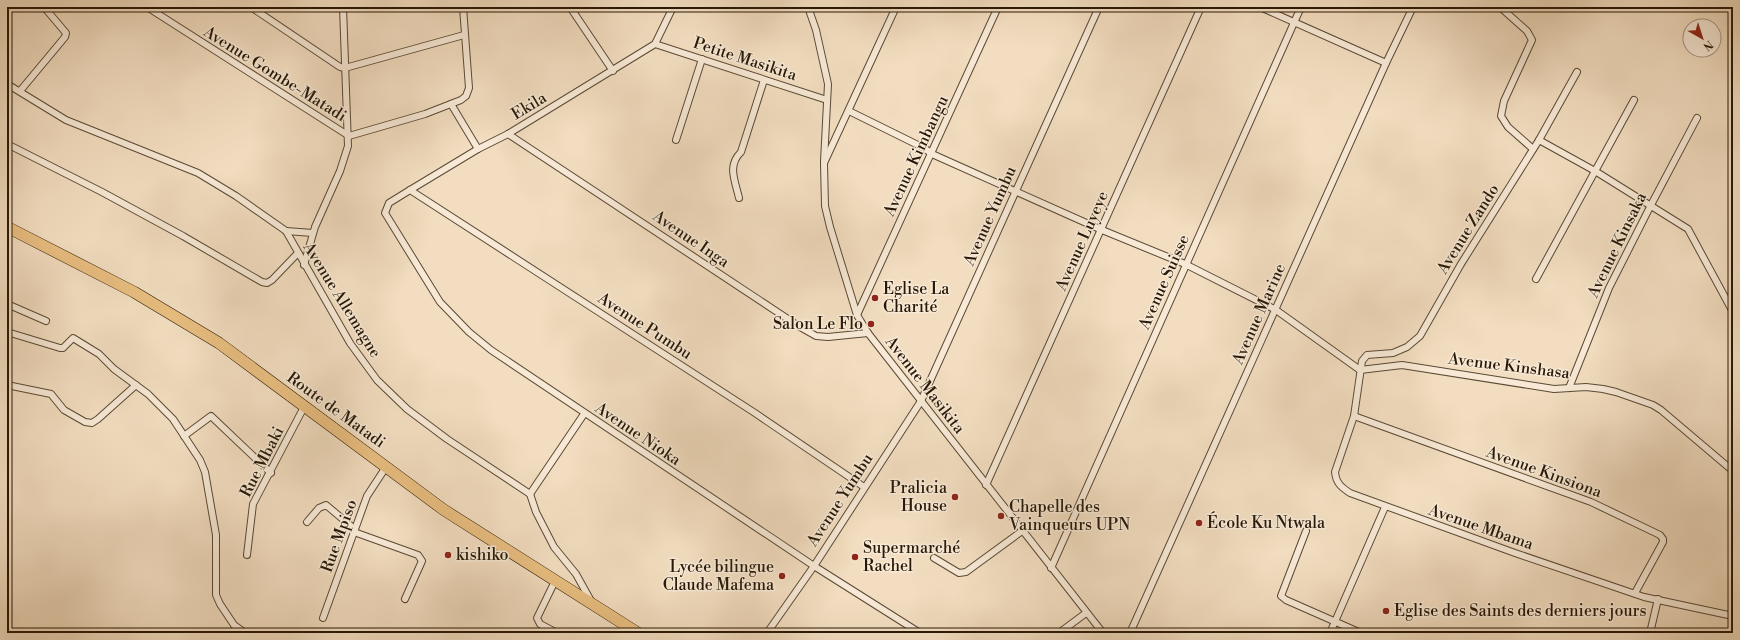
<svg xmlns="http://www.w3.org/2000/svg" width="1740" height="640" viewBox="0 0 1740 640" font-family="'Libre Bodoni',serif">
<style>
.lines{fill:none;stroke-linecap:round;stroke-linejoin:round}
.street-casing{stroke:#5a4934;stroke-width:8}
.highway-casing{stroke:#271806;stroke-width:12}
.street{stroke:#f7e9d6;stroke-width:6}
.highway{stroke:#e9be80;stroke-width:11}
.poi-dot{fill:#8f2418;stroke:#f7e9d6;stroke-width:1.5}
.labels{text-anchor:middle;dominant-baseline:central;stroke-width:3;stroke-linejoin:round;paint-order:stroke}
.street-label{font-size:16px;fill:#271806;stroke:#f7e9d6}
.poi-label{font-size:16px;fill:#271806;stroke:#f7e9d6;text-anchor:start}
</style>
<rect width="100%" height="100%" fill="#f2ddc0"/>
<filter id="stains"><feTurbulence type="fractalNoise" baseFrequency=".005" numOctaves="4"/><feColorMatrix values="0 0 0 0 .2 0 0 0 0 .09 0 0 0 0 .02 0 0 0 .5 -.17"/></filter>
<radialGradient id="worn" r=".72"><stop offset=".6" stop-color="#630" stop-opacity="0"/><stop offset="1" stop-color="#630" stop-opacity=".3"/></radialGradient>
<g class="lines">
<g class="street-casing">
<g id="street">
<path d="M 147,7 L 349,136 L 425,114 L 461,100 L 466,96 L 469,88 L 463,7"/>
<path d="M 251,7 L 340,67 L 345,68 L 464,35"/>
<path d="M 570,7 L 613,71"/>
<path d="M 673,7 L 655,44 L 508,134 L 478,149 L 410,190 L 389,203 L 385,213 L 440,302 L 469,332 L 491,350 L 814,566 L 920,633"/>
<path d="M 808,7 L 816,30 L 828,84 L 824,161"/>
<path d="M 896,7 L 824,163 L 825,206 L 830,227 L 857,315 L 868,333 L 1103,633"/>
<path d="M 1260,7 L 1386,63"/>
<path d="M 1500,7 L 1527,31 L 1532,40 L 1504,101 L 1501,116 L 1508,127 L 1533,149"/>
<path d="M 655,44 L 827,100"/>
<path d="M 1577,72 L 1539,140 L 1461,264 L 1420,336 L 1407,347 L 1393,353 L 1367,355 L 1362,361 L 1354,416 L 1335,472 C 1336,483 1341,487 1350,493 L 1515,553 L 1644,597 L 1733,616"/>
<path d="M 7,84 L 66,120 L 198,173 L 236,196 L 286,231 L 350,343 L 377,380 L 407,409 L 447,439 L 530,494 L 536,512 L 554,547 L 576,574 L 591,601"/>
<path d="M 20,91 L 65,37 L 66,33 L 44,7"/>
<path d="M 451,104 L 478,149"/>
<path d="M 849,111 L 924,148 L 932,154 L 1102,230 L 1185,264 L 1276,310 L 1360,370 L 1402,365 L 1554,389 L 1586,387 L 1603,389 L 1616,392 L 1653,405 L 1661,410 L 1733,471"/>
<path d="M 508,134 L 800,327 L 816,336 L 828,337 L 868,333"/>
<path d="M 676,140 L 702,59"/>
<path d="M 1539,140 L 1595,171 L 1688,229 L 1733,312"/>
<path d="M 7,144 L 102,192 L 183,236 L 262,282 L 267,283 L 272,280 L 297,254"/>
<path d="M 410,190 L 755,413 L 864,487"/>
<path d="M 739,198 C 735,180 727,166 741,152 L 764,80"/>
<path d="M 286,231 L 313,233"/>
<path d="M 304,265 L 315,227 L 340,171 L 348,146 L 343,7"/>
<path d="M 1536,279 L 1634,100"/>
<path d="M 7,304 L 46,321"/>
<path d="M 857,315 L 998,7"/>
<path d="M 7,332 L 60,348 L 63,348 L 73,338 L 99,354 L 114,369 L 148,394 L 173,419 L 200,460 L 205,472 L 216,535 L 216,595 L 220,604 L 234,625 L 245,633"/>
<path d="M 7,385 L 51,394 L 64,410 L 85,422 L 92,423 L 98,419 L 136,385"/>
<path d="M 1569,388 L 1609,288 L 1651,205 L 1697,118"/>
<path d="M 1354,416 L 1591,502 L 1660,535 L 1663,539 L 1663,542 L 1635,593"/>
<path d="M 184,436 L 211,416 L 271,473"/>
<path d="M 986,485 L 1201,7"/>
<path d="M 530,494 L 584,414"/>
<path d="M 307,522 L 319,508 L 326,505 L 351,526 L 354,532 L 418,555 L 422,561 L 405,599"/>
<path d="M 1306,531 L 1281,596 L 1286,600 L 1361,633"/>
<path d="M 247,555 L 253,504 L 304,407"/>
<path d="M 934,558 L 959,573 L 966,572 L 1022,531"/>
<path d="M 1051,568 L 1301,7"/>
<path d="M 555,581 L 537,618 L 540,624 L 557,633"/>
<path d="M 323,618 L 367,496 L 386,467"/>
<path d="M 767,633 L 814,566 L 921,401 L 1099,7"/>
<path d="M 1059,633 L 1086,613"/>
<path d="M 1130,633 L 1386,63 L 1413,7"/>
<path d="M 1330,633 L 1385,507"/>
<path d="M 1650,633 L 1658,599"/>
</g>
</g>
<g class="highway-casing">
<path id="highway" d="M 7,227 L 134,292 L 219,343 L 444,510 L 638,633"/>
</g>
<use href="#street" class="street"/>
<use href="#highway" class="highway"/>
</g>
<g class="poi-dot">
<circle cx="875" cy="298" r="4"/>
<circle cx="871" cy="324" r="4"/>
<circle cx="955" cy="497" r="4"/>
<circle cx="1001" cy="516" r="4"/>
<circle cx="1199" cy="523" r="4"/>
<circle cx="448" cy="555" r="4"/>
<circle cx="855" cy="557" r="4"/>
<circle cx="782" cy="576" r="4"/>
<circle cx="1386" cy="611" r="4"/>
</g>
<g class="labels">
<g class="street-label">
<text transform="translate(745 59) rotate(18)">Petite Masikita</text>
<text transform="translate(275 74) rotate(32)">Avenue Gombe-Matadi</text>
<text transform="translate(529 106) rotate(-31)">Ekila</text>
<text transform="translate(916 156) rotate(-65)">Avenue Kimbangu</text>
<text transform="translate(990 216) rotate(-66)">Avenue Yumbu</text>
<text transform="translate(1468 229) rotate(-58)">Avenue Zando</text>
<text transform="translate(691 239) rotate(34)">Avenue Inga</text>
<text transform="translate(1082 241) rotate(-66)">Avenue Luyeye</text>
<text transform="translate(1617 245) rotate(-64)">Avenue Kinsaka</text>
<text transform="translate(1164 282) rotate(-66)">Avenue Suisse</text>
<text transform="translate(342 300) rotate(58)">Avenue Allemagne</text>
<text transform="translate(1259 314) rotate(-66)">Avenue Marine</text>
<text transform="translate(645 326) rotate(33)">Avenue Pumbu</text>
<text transform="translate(1509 366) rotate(7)">Avenue Kinshasa</text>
<text transform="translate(925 385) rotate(52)">Avenue Masikita</text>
<text transform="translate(336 410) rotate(36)">Route de Matadi</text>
<text transform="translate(638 434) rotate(34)">Avenue Nioka</text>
<text transform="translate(262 462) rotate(-63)">Rue Mbaki</text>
<text transform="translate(1544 472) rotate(20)">Avenue Kinsiona</text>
<text transform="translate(840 500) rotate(-57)">Avenue Yumbu</text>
<text transform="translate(1481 527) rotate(19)">Avenue Mbama</text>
<text transform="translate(339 536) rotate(-70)">Rue Mpiso</text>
</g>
<g class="poi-label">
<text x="883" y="289">Eglise La<tspan x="883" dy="18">Charité</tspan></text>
<text x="863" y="324" text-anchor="end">Salon Le Flo</text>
<text x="947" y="488" text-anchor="end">Pralicia<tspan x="947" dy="18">House</tspan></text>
<text x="1009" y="507">Chapelle des<tspan x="1009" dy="18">Vainqueurs UPN</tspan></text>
<text x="1207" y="523">École Ku Ntwala</text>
<text x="863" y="548">Supermarché<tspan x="863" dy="18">Rachel</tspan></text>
<text x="456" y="555">kishiko</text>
<text x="774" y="567" text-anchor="end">Lycée bilingue<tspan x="774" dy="18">Claude Mafema</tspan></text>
<text x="1394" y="611">Eglise des Saints des derniers jours</text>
</g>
</g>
<rect width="1740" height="640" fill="none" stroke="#f2ddc0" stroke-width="24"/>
<rect x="8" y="8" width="1724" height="624" fill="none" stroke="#271806" stroke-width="2"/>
<rect x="12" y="12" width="1716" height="616" fill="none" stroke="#271806"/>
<g transform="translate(1702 38) rotate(141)"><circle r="19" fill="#f7e9d6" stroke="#a49583"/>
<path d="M0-3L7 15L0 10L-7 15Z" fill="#8f2418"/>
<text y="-6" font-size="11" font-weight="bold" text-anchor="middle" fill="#271806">N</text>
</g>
<rect width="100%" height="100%" filter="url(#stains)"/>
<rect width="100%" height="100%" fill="url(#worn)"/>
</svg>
